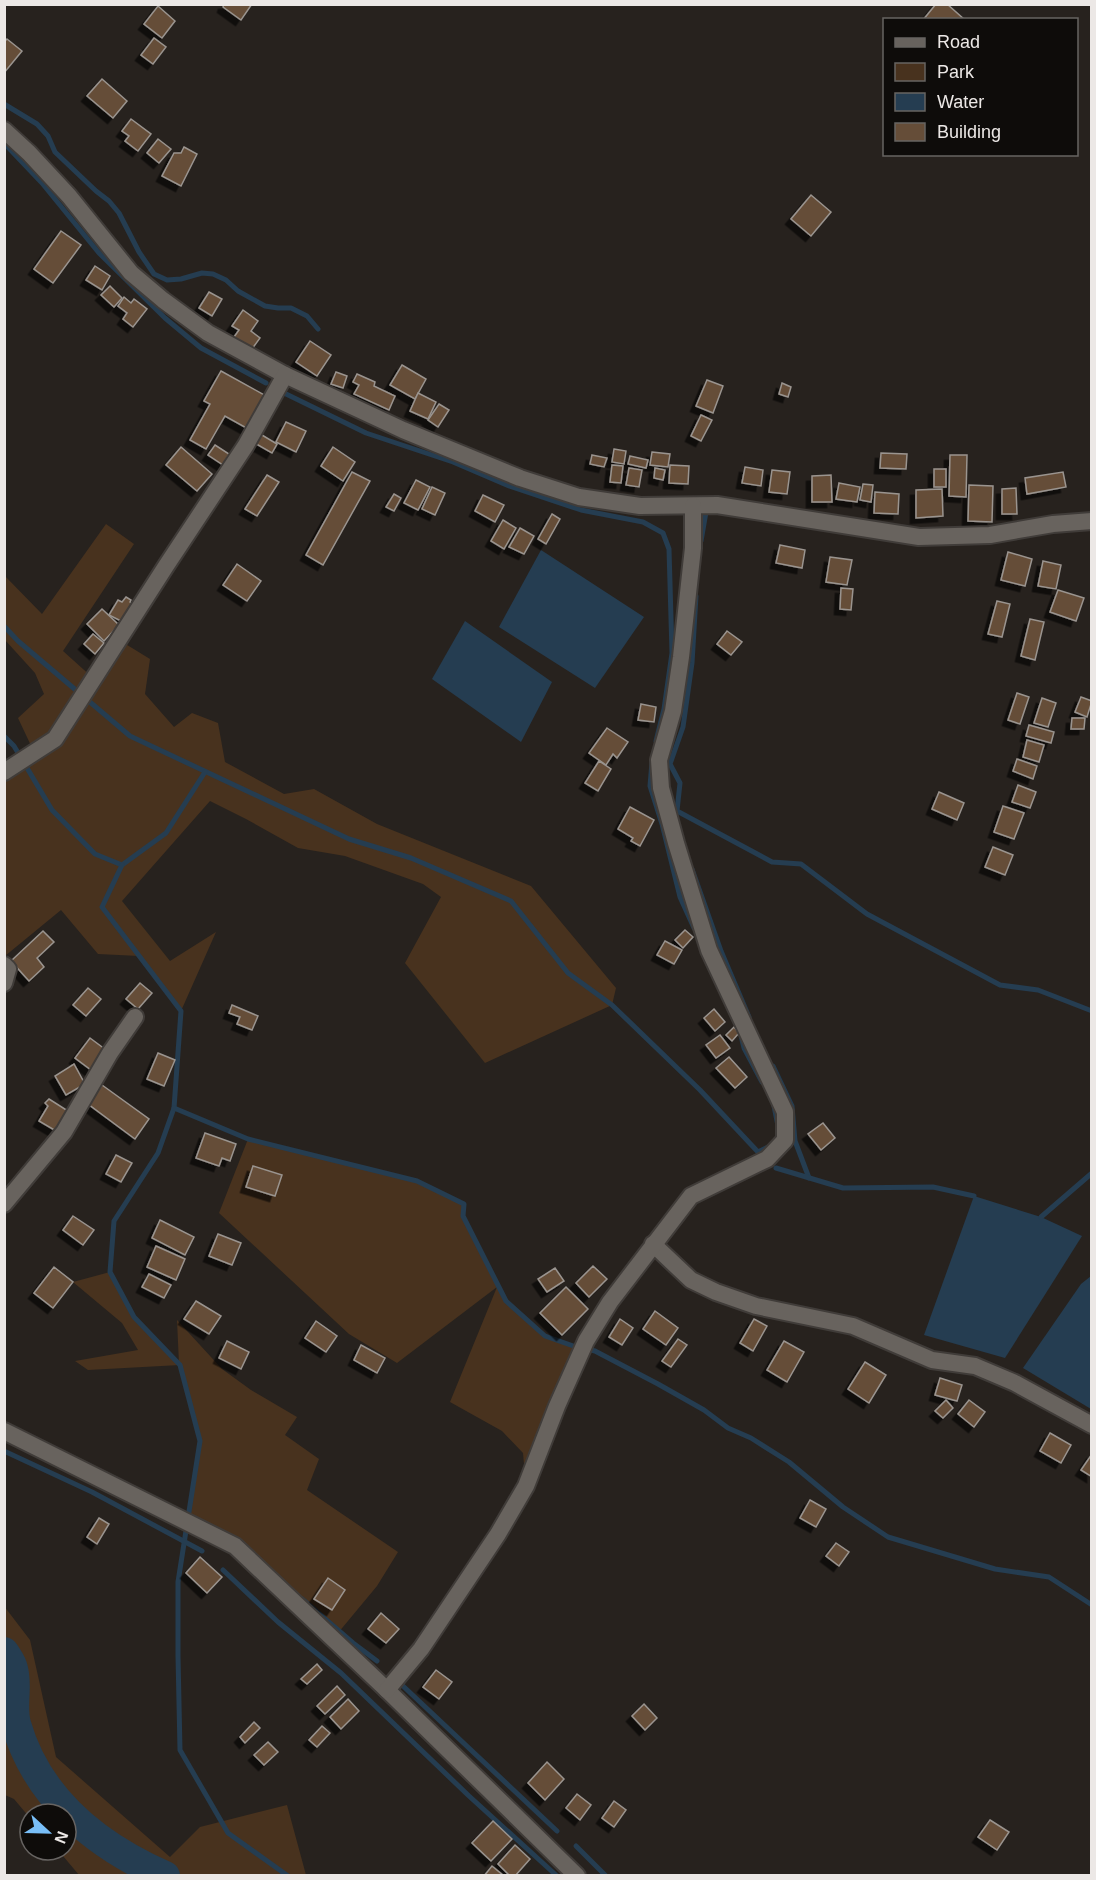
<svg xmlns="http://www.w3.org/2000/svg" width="1096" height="1880" viewBox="0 0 1096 1880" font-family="Helvetica,sans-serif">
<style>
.green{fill:#48321e}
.water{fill:#253d51}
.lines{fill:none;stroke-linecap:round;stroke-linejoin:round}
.stream{stroke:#253d51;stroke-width:5}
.river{stroke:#253d51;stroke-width:30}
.building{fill:#654d38;stroke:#9a948f;stroke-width:1.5;filter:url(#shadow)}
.minor-casing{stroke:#403c39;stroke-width:20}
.minor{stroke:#68635e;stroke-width:16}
</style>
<defs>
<filter id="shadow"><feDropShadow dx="-5.5" dy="5.5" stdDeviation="0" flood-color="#0009"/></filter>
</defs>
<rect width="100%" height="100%" fill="#27221e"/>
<g class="green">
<path d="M 106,524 L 134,544 L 63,651 L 93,678 L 119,640 L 150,659 L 145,694 L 174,727 L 192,713 L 218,723 L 225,762 L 284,794 L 314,789 L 377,824 L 531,886 L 616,988 L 612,1005 L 485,1063 L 405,963 L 441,897 L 423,884 L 345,856 L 298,848 L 246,819 L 210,801 L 122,901 L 170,961 L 216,932 L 181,1011 L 139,956 L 98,954 L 61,910 L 5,956 L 5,772 L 34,752 L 18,718 L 44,694 L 35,673 L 5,640 L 5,576 L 42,614 Z"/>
<path d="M 248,1139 L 417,1181 L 464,1204 L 464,1216 L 506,1301 L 545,1336 L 578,1348 L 526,1486 L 523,1453 L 502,1431 L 450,1402 L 497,1287 L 397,1363 L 349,1334 L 219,1213 Z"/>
<path d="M 110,1272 L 134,1317 L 179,1364 L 177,1320 L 222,1369 L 251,1390 L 297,1417 L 285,1435 L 319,1459 L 307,1490 L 398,1552 L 377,1586 L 333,1639 L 235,1546 L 188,1522 L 200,1441 L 180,1365 L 88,1370 L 75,1361 L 138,1350 L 122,1323 L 73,1282 Z"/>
<path d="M 4,1606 L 30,1640 L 56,1757 L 170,1857 L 200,1827 L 287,1805 L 306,1875 L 79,1875 L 58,1850 L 66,1850 L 66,1814 L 30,1814 L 30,1818 L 14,1799 L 5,1795 Z"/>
</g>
<g class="water">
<path d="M 541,550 L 644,617 L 595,688 L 499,627 Z"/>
<path d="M 465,621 L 552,682 L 521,742 L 432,679 Z"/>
<path d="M 974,1196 L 1041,1217 L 1082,1236 L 1005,1358 L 924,1335 Z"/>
<path d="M 1091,1276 L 1091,1409 L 1023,1368 L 1081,1284 Z"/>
</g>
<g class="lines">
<g class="stream">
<path d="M 4,104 L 37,124 L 48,136 L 55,152 L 96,191 L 109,201 L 119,213 L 139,252 L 154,274 L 167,280 L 181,279 L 202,273 L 213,274 L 226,280 L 238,291 L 265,306 L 278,308 L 291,308 L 307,316 L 318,329"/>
<path d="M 4,143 L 42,183 L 99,253 L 165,318 L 201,348 L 266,383"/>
<path d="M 282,392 L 366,433 L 453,462 L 509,486 L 581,510 L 643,522 L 663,533 L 669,549 L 672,653 L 664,709 L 656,741"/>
<path d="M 701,541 L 706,512"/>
<path d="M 696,596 L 692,663 L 683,727 L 670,764 L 680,783 L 677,811 L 772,862 L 801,864 L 867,914 L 1000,985 L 1038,990 L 1092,1011"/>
<path d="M 4,626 L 18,641 L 130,736 L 349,839 L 411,858 L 511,901 L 568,973 L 612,1005 L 700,1090 L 758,1152 L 772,1145"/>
<path d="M 4,736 L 14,746 L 52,810 L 95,854 L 122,865 L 166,833 L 205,772"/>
<path d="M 652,762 L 650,786 L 662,824 L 680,897 L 694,928"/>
<path d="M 122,865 L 102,907 L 181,1011 L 174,1108 L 158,1153 L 114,1221 L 110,1272 L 134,1317 L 180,1365 L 200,1441 L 178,1582 L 178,1656 L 180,1750 L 228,1833 L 288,1876"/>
<path d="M 692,869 L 721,951 L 749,1017"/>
<path d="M 741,1036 L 744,1048 L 762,1082"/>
<path d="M 773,1066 L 792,1106 L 795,1141 L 809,1178"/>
<path d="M 774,1106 L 778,1126"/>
<path d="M 174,1108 L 248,1139 L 417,1181 L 464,1204 L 463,1216 L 506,1301 L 545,1336 L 579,1348"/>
<path d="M 776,1168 L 843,1188 L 933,1187 L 974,1196"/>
<path d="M 1041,1217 L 1092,1173"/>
<path d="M 587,1349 L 595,1351 L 658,1384 L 704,1410 L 728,1428 L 751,1438 L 789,1462 L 843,1507 L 888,1537 L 995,1569 L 1049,1577 L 1092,1605"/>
<path d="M 4,1451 L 92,1492 L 202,1551"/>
<path d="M 223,1570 L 278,1622 L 341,1673 L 469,1796 L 557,1876"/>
<path d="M 302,1599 L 353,1643 L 377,1661"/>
<path d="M 403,1686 L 557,1831"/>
<path d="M 576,1846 L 606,1876"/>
</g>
<path class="river" d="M 4,1652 C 7,1657 12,1663 13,1669 C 18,1686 11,1706 16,1724 C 37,1798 97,1846 165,1876"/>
</g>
<g class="building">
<path d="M 224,4 L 252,4 L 241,20 L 223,7 Z"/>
<path d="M 936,4 L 947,4 L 965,20 L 923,20 Z"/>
<path d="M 158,6 L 175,21 L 162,38 L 144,24 Z"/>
<path d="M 154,38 L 166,47 L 153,64 L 141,55 Z"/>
<path d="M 7,39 L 22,51 L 4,73 L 4,42 Z"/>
<path d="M 102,79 L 127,101 L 113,118 L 87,96 Z"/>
<path d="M 131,119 L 151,134 L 138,151 L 125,141 L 129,136 L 122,131 Z"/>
<path d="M 158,139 L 171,149 L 159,163 L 147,153 Z"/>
<path d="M 184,147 L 197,154 L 181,186 L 162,176 L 174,153 L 181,153 Z"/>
<path d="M 811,195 L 831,212 L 811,236 L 791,219 Z"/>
<path d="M 61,231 L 81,245 L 53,283 L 34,269 Z"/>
<path d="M 95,266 L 110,276 L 102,290 L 86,280 Z"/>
<path d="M 110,286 L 122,298 L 114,307 L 101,295 Z"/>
<path d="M 209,292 L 222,299 L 212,316 L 199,308 Z"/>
<path d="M 124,297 L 131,303 L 134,299 L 147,309 L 133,327 L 123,319 L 127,313 L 118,306 Z"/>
<path d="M 243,310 L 258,321 L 251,331 L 260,338 L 252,349 L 234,337 L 239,330 L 232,326 Z"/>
<path d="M 310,341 L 331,355 L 317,376 L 296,362 Z"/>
<path d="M 402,365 L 426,379 L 415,399 L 390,385 Z"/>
<path d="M 221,371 L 268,397 L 250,430 L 225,416 L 206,449 L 190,440 L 210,404 L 204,401 Z"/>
<path d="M 336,372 L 347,376 L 343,388 L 331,384 Z"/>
<path d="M 357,374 L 375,382 L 374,386 L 395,396 L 389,410 L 354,394 L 359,385 L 353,382 Z"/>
<path d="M 707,380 L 723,386 L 713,413 L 696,406 Z"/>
<path d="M 782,383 L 791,387 L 788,397 L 779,394 Z"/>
<path d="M 418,393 L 436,402 L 428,419 L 410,411 Z"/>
<path d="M 439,404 L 449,410 L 438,427 L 428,420 Z"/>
<path d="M 701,415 L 712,420 L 701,441 L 691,436 Z"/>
<path d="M 286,422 L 306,431 L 296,452 L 276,442 Z"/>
<path d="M 257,432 L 277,444 L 272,453 L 251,441 Z"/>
<path d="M 215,445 L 229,454 L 223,465 L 208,455 Z"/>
<path d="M 181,447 L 212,474 L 197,491 L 166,465 Z"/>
<path d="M 333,447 L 355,462 L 343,481 L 321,466 Z"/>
<path d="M 614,449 L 626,451 L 624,464 L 612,462 Z"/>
<path d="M 652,452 L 670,454 L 668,467 L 650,465 Z"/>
<path d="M 881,453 L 907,454 L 906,469 L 880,468 Z"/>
<path d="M 592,455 L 607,458 L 604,467 L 590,464 Z"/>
<path d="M 950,455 L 967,455 L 966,497 L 949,496 Z"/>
<path d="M 630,456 L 648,460 L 646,468 L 628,464 Z"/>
<path d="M 612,465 L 623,466 L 621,483 L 610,482 Z"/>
<path d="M 670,465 L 689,466 L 688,484 L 669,483 Z"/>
<path d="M 745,467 L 763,470 L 761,486 L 742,483 Z"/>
<path d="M 629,468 L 642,470 L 639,487 L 626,485 Z"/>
<path d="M 655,468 L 665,470 L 663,480 L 654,478 Z"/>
<rect x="934" y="469" width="12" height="18"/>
<path d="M 772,470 L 790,472 L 787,494 L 769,492 Z"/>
<path d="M 352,472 L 370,481 L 323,565 L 306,555 Z"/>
<path d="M 1063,472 L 1066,487 L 1027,494 L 1025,478 Z"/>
<path d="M 267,475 L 279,482 L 257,516 L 245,509 Z"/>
<path d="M 831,475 L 832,502 L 812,502 L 812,476 Z"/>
<path d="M 416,480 L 430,487 L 418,510 L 404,503 Z"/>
<path d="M 839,483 L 860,487 L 857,502 L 836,499 Z"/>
<path d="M 863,484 L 873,485 L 871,502 L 860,500 Z"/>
<path d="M 969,485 L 993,486 L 992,522 L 968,521 Z"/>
<path d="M 432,487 L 445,493 L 435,515 L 422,509 Z"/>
<path d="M 1016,488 L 1017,514 L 1002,514 L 1002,489 Z"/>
<path d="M 942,489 L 943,516 L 916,518 L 916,490 Z"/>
<path d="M 875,492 L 899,494 L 898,514 L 874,513 Z"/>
<path d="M 394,494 L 401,498 L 394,511 L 386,507 Z"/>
<path d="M 483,495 L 504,505 L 495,522 L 475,511 Z"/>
<path d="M 552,514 L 560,519 L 546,544 L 538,539 Z"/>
<path d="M 503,520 L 516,528 L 504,549 L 491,541 Z"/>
<path d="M 520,528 L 534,536 L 524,554 L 509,547 Z"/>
<path d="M 780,545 L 805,550 L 802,568 L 776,563 Z"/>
<path d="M 1008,552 L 1032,559 L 1025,586 L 1001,580 Z"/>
<path d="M 830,557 L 852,560 L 847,585 L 826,582 Z"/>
<path d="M 1043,561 L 1061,565 L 1056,589 L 1038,586 Z"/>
<path d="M 237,564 L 261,581 L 247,601 L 223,585 Z"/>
<path d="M 841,588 L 853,589 L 851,610 L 840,609 Z"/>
<path d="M 1058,590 L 1084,598 L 1076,621 L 1050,612 Z"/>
<path d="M 126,597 L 131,600 L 130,602 L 133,604 L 123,622 L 109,615 L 118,600 L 122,602 Z"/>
<path d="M 997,601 L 1010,604 L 1002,637 L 988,634 Z"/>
<path d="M 102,609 L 119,625 L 104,641 L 87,624 Z"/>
<path d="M 1030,619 L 1044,622 L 1035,660 L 1021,656 Z"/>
<path d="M 727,631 L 742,642 L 731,655 L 717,644 Z"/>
<path d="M 93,634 L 104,643 L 95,654 L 84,644 Z"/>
<path d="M 1017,693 L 1029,697 L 1020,724 L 1008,720 Z"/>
<path d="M 1081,697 L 1092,701 L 1087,717 L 1075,712 Z"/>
<path d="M 1042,698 L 1056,703 L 1048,727 L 1034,723 Z"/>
<path d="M 641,704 L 656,707 L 654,722 L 638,720 Z"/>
<path d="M 1072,718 L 1085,718 L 1084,729 L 1071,729 Z"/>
<path d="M 1029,725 L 1054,732 L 1051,743 L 1026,736 Z"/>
<path d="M 607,728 L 628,742 L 617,758 L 613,754 L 606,765 L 589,753 Z"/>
<path d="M 1027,740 L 1044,745 L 1039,762 L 1023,757 Z"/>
<path d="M 1017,759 L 1037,766 L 1033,779 L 1013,771 Z"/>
<path d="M 599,761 L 611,769 L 598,791 L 585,783 Z"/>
<path d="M 1018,785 L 1036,792 L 1030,808 L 1012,802 Z"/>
<path d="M 939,792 L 964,803 L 957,820 L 932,809 Z"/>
<path d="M 1003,806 L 1024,813 L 1014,839 L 994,832 Z"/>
<path d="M 630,807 L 654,820 L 640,846 L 631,841 L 633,838 L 618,829 Z"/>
<path d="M 993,847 L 1013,855 L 1005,875 L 985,867 Z"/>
<path d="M 685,930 L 693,937 L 683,948 L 675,940 Z"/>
<path d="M 43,931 L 54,942 L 37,958 L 44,967 L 29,981 L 11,961 Z"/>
<path d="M 665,941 L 682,950 L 674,964 L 657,955 Z"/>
<path d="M 140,983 L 152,993 L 138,1009 L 126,999 Z"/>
<path d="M 88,988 L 101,999 L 86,1016 L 73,1005 Z"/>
<path d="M 232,1005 L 258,1016 L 252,1030 L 237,1024 L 240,1017 L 229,1013 Z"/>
<path d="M 714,1009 L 725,1022 L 715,1031 L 704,1018 Z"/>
<path d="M 734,1027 L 739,1033 L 732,1041 L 726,1035 Z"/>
<path d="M 720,1035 L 730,1048 L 716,1058 L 706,1045 Z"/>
<path d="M 90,1038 L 110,1053 L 95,1073 L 75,1058 Z"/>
<path d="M 158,1053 L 175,1060 L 164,1086 L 147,1079 Z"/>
<path d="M 729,1057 L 747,1077 L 735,1088 L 716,1068 Z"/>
<path d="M 74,1064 L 85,1084 L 66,1095 L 55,1076 Z"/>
<path d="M 102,1085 L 149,1119 L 135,1139 L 88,1104 Z"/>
<path d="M 49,1099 L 68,1111 L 56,1131 L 39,1121 L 48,1106 L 45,1103 Z"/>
<path d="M 823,1123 L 835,1138 L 821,1150 L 808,1134 Z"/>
<path d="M 205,1133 L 236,1144 L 230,1161 L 222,1158 L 219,1166 L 196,1158 Z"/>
<path d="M 116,1155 L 132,1163 L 121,1182 L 106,1174 Z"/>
<path d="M 253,1166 L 282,1175 L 275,1196 L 246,1187 Z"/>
<path d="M 73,1216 L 94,1230 L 83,1245 L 63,1230 Z"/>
<path d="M 160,1220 L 194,1237 L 185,1255 L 152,1238 Z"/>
<path d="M 218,1234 L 241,1243 L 232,1265 L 209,1256 Z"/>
<path d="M 156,1246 L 185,1259 L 176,1280 L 147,1267 Z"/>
<path d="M 593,1266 L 607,1279 L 589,1297 L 576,1283 Z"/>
<path d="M 54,1267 L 73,1282 L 53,1308 L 34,1293 Z"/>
<path d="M 555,1268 L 564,1281 L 547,1292 L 538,1279 Z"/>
<path d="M 149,1274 L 171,1285 L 164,1298 L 142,1287 Z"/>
<path d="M 566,1287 L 588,1309 L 562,1335 L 540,1313 Z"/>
<path d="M 196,1301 L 221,1316 L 209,1334 L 184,1319 Z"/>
<path d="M 655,1311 L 678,1328 L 666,1345 L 643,1329 Z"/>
<path d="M 620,1319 L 633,1328 L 622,1345 L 609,1337 Z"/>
<path d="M 754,1319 L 767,1326 L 753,1351 L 740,1343 Z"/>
<path d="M 316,1321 L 337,1336 L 326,1352 L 305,1338 Z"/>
<path d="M 678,1339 L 687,1345 L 671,1367 L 662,1361 Z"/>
<path d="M 227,1341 L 249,1352 L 241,1369 L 219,1358 Z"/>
<path d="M 784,1341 L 804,1352 L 787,1382 L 767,1370 Z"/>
<path d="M 361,1345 L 385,1358 L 377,1373 L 354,1360 Z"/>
<path d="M 865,1362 L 886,1375 L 869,1403 L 848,1389 Z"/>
<path d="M 940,1378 L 962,1385 L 957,1401 L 935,1395 Z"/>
<path d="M 946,1400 L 953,1408 L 943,1418 L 935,1411 Z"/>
<path d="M 969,1400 L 985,1412 L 974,1427 L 958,1414 Z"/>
<path d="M 1050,1433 L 1071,1445 L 1061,1463 L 1040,1451 Z"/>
<path d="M 1092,1454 L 1092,1477 L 1081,1470 Z"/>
<path d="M 810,1500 L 826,1509 L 816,1527 L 800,1518 Z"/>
<path d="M 99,1518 L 109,1524 L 97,1544 L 87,1537 Z"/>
<path d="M 836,1543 L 849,1552 L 839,1566 L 826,1556 Z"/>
<path d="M 200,1557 L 222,1577 L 207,1593 L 186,1573 Z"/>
<path d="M 328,1578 L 345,1590 L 332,1610 L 314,1599 Z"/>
<path d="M 381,1613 L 399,1629 L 386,1643 L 368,1629 Z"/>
<path d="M 317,1664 L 322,1670 L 307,1684 L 301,1679 Z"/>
<path d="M 436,1670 L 452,1682 L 439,1699 L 423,1687 Z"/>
<path d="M 337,1686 L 345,1695 L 325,1714 L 317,1706 Z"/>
<path d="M 348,1699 L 359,1711 L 341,1729 L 330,1717 Z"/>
<path d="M 644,1704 L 657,1718 L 645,1730 L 632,1716 Z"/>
<path d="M 254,1722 L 260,1728 L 245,1743 L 240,1737 Z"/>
<path d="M 322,1726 L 330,1733 L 317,1747 L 309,1740 Z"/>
<path d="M 268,1742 L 278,1752 L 264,1765 L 254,1755 Z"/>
<path d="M 547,1762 L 564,1779 L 545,1800 L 528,1783 Z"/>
<path d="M 577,1794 L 591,1805 L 580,1820 L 566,1808 Z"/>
<path d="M 614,1801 L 626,1810 L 614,1827 L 602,1818 Z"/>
<path d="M 990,1820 L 1009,1832 L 997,1850 L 978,1837 Z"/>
<path d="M 493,1821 L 512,1839 L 491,1861 L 472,1843 Z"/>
<path d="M 515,1845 L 530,1859 L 515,1876 L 510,1876 L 498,1864 Z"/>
<path d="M 492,1866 L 504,1876 L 484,1876 Z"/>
</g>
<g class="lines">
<g class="minor-casing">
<g id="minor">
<path d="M 4,130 L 29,153 L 69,196 L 131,273 L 163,300 L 208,333 L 285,375 L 403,430 L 520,478 L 579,497 L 640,506 L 717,505 L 919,537 L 990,535 L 1053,524 L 1092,521"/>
<path d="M 4,772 L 55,739 L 166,566 L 246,445 L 285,375"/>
<path d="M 4,965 L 8,969 L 4,983"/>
<path d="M 4,1204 L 64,1132 L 110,1053 L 135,1017"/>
<path d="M 653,1244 L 691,1280 L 716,1292 L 756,1306 L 853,1326 L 932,1360 L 975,1366 L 1015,1383 L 1092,1425"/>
<path d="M 4,1431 L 235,1546 L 387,1690 L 577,1876"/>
<path d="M 387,1690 L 421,1649 L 498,1534 L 526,1486 L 557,1406 L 586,1341 L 610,1302 L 691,1196 L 767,1159 L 785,1140 L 785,1112 L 709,950 L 676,843 L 661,788 L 659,760 L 673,711 L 681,657 L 693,548 L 693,506"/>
</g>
</g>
<use href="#minor" class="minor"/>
</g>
<rect width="1096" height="1880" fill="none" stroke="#ece8e6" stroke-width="12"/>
<rect x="883" y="18" width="195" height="138" fill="#0e0c0a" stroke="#676462" stroke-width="1.5"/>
<rect x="895" y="38" width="30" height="9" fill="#68635e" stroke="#676462" stroke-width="1.5"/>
<text x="937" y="48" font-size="18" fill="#ece8e6">Road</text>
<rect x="895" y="63" width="30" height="18" fill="#48321e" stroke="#676462" stroke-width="1.5"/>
<text x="937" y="78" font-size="18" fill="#ece8e6">Park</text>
<rect x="895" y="93" width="30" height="18" fill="#253d51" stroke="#676462" stroke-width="1.5"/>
<text x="937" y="108" font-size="18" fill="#ece8e6">Water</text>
<rect x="895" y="123" width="30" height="18" fill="#654d38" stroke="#676462" stroke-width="1.5"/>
<text x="937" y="138" font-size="18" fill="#ece8e6">Building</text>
<g transform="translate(48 1832) rotate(112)"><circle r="28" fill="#0e0c0a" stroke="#676462" stroke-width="1.5"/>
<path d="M0-4.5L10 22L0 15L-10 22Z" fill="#79bff8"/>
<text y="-9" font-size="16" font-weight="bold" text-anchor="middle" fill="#ece8e6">N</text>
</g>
</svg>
